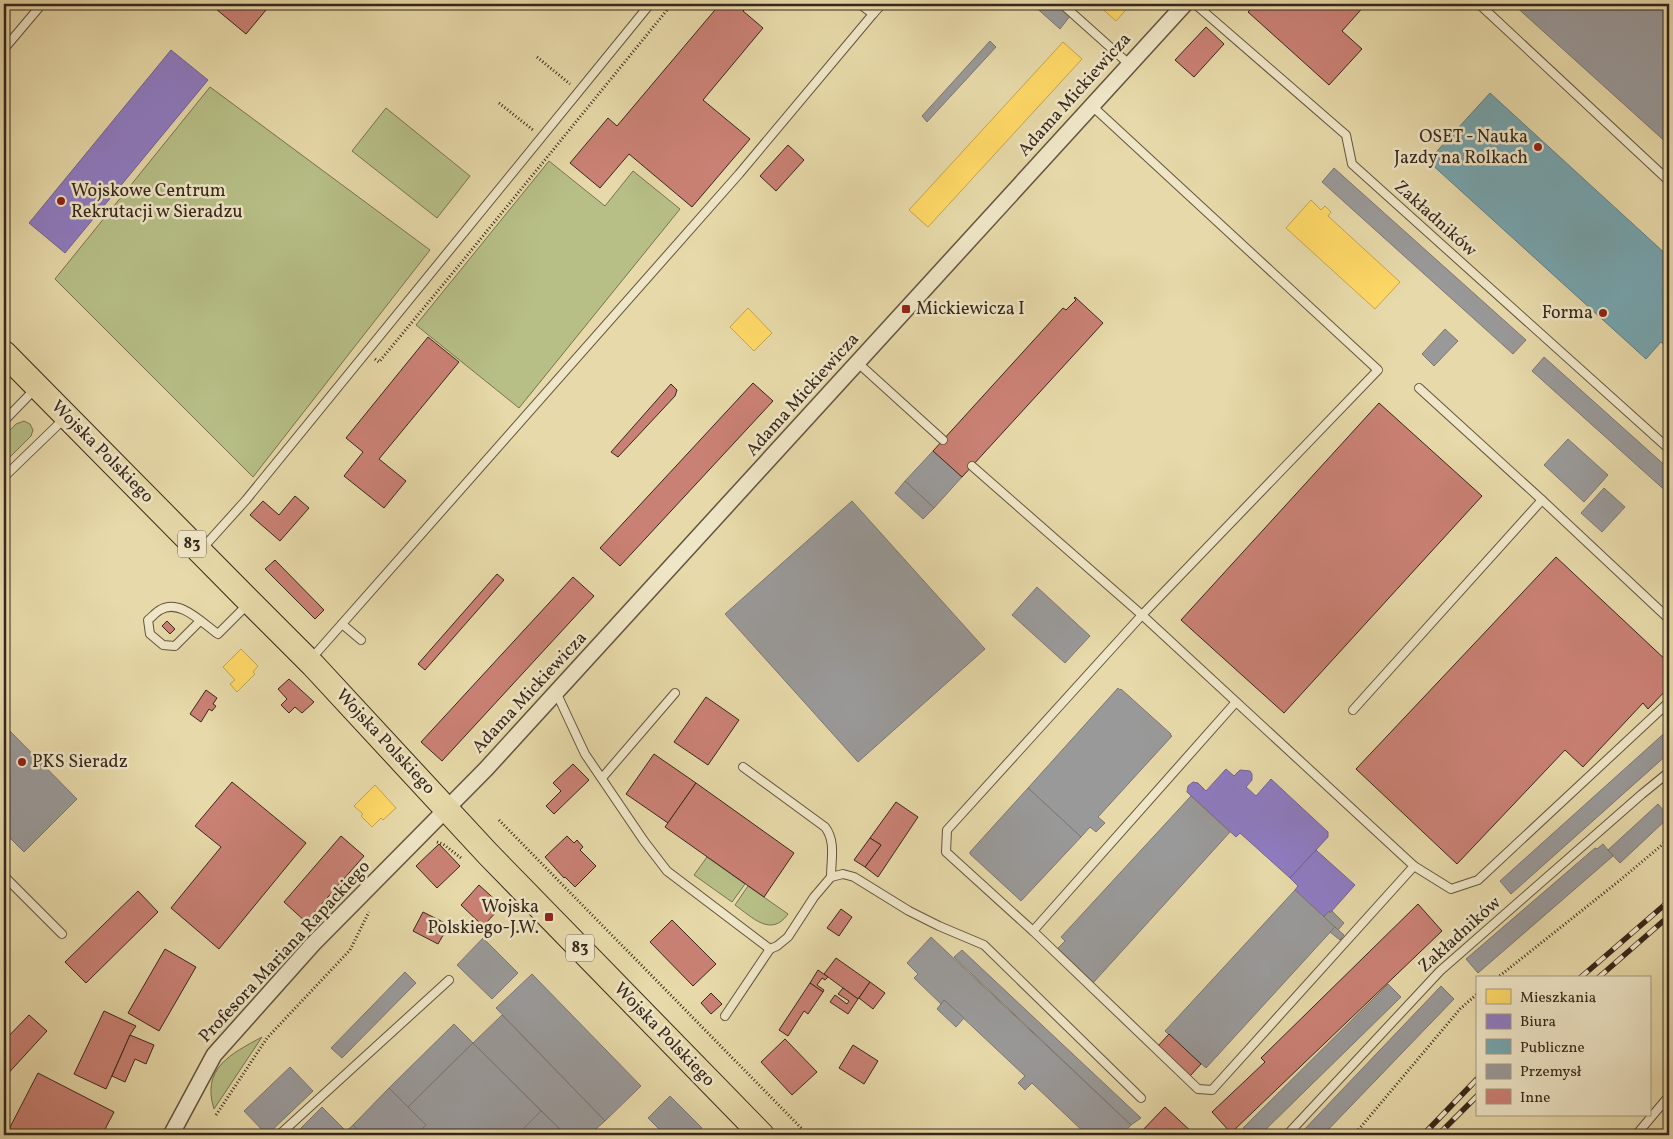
<svg xmlns="http://www.w3.org/2000/svg" width="1673" height="1139" viewBox="0 0 1673 1139" font-family="Vollkorn,serif">
<style>
.green{fill:#b7bf87;stroke:#777351}
.homes{fill:#ffd966;stroke:#c3a450}
.offices{fill:#8e7cc3;stroke:#746291}
.public{fill:#76a5af;stroke:#637f83}
.industry{fill:#999;stroke:#7c7773}
.building{fill:#ca8175;stroke:#37271b}
.lines{fill:none;stroke-linecap:round;stroke-linejoin:round}
.lane-casing{stroke:#63543e;stroke-width:10}
.street-casing{stroke:#63543e;stroke-width:18}
.primary-casing{stroke:#37271b;stroke-width:26}
.path{stroke:#37271b;stroke-width:3;stroke-dasharray:1 2.5;stroke-linecap:butt}
.lane{stroke:#efe6c7;stroke-width:8}
.street{stroke:#efe6c7;stroke-width:15}
.primary{stroke:#e7d9a9;stroke-width:24}
.rail-casing{stroke:#37271b;stroke-width:5.5}
.rail{stroke:#efe6c7;stroke-width:4;stroke-dasharray:11;stroke-linecap:butt}
.poi-dot{fill:#8f2418;stroke:#efe6c7;stroke-width:2}
.labels{text-anchor:middle;dominant-baseline:central;stroke-width:5;stroke-linejoin:round;paint-order:stroke}
.shield{fill:#efe6c7;stroke:#6e604f;stroke-width:1}
.shield-label{font-size:16px;font-weight:bold;fill:#37271b}
.street-label{font-size:18px;fill:#37271b;stroke:#efe6c7}
.poi-label{font-size:18px;fill:#37271b;stroke:#efe6c7;text-anchor:end}
</style>
<rect width="100%" height="100%" fill="#e7d9a9"/>
<filter id="stains"><feTurbulence type="fractalNoise" baseFrequency=".004" numOctaves="4"/><feColorMatrix values="0 0 0 0 .2 0 0 0 0 .09 0 0 0 0 .02 0 0 0 .5 -.17"/></filter>
<radialGradient id="worn" r=".72"><stop offset=".6" stop-color="#630" stop-opacity="0"/><stop offset="1" stop-color="#630" stop-opacity=".3"/></radialGradient>
<g class="green">
<path d="M 210,87 L 430,250 L 253,477 L 55,279 Z"/>
<path d="M 386,108 L 470,176 L 437,218 L 352,151 Z"/>
<path d="M 549,161 L 605,206 L 633,171 L 680,209 L 519,408 L 416,325 Z"/>
<path d="M 24,421 L 30,424 L 33,430 L 31,436 L 4,463 L 4,436 L 16,424 Z"/>
<path d="M 707,857 L 745,884 L 732,902 L 694,875 Z"/>
<path d="M 748,886 L 788,914 C 771,938 752,917 735,905 Z"/>
<path d="M 262,1037 L 214,1109 C 201,1068 231,1054 262,1037 Z"/>
</g>
<g class="homes">
<path d="M 1097,4 L 1131,4 L 1116,21 Z"/>
<path d="M 1063,42 L 1082,59 L 928,227 L 909,210 Z"/>
<path d="M 1311,200 L 1321,210 L 1325,206 L 1331,212 L 1328,216 L 1400,282 L 1375,309 L 1286,228 Z"/>
<path d="M 748,308 L 772,333 L 754,351 L 730,327 Z"/>
<path d="M 241,649 L 258,666 L 253,672 L 255,674 L 237,692 L 230,684 L 235,680 L 223,667 Z"/>
<path d="M 375,785 L 396,808 L 383,820 L 381,818 L 372,827 L 361,816 L 363,814 L 354,806 Z"/>
</g>
<g class="offices">
<path d="M 171,50 L 208,80 L 65,253 L 29,223 Z"/>
<path d="M 1226,769 L 1234,776 L 1240,770 L 1250,771 L 1252,774 L 1252,780 L 1246,787 L 1256,796 L 1271,779 L 1328,832 L 1328,837 L 1290,878 L 1240,833 L 1236,837 L 1187,792 L 1188,786 L 1193,782 L 1198,783 L 1206,791 Z"/>
<path d="M 1316,850 L 1355,885 L 1330,913 L 1329,911 L 1324,917 L 1295,890 L 1298,886 L 1290,878 Z"/>
</g>
<path class="public" d="M 1490,93 L 1669,257 L 1669,349 L 1661,342 L 1646,359 L 1428,161 Z"/>
<g class="industry">
<path d="M 1032,4 L 1056,4 L 1070,16 L 1060,29 Z"/>
<path d="M 1513,4 L 1669,4 L 1669,145 Z"/>
<path d="M 990,41 L 996,47 L 927,122 L 922,116 Z"/>
<path d="M 1334,168 L 1526,340 L 1513,354 L 1322,182 Z"/>
<path d="M 1445,329 L 1458,341 L 1434,366 L 1422,354 Z"/>
<path d="M 1544,357 L 1669,469 L 1669,494 L 1532,371 Z"/>
<path d="M 1568,439 L 1608,475 L 1584,502 L 1544,465 Z"/>
<path d="M 933,451 L 962,477 L 934,508 L 905,481 Z"/>
<path d="M 905,481 L 934,508 L 923,519 L 895,493 Z"/>
<path d="M 1604,488 L 1625,507 L 1602,532 L 1581,513 Z"/>
<path d="M 852,501 L 985,649 L 858,762 L 725,614 Z"/>
<path d="M 1037,587 L 1090,636 L 1065,663 L 1012,615 Z"/>
<path d="M 1118,688 L 1120,690 L 1121,689 L 1171,734 L 1170,735 L 1172,736 L 1098,817 L 1105,823 L 1096,832 L 1090,827 L 1081,837 L 1028,788 Z"/>
<path d="M 4,725 L 77,799 L 24,852 L 4,832 Z"/>
<path d="M 1669,729 L 1669,753 L 1511,894 L 1500,881 Z"/>
<path d="M 1028,788 L 1081,837 L 1021,901 L 970,854 L 970,852 Z"/>
<path d="M 1191,796 L 1230,832 L 1093,983 L 1056,950 L 1065,941 L 1061,937 Z"/>
<path d="M 1658,804 L 1669,817 L 1620,863 L 1608,850 Z"/>
<path d="M 1603,844 L 1613,856 L 1478,973 L 1466,959 L 1595,848 L 1597,849 Z"/>
<path d="M 1295,890 L 1335,927 L 1206,1068 L 1165,1031 Z"/>
<path d="M 1329,911 L 1330,913 L 1332,911 L 1344,923 L 1338,930 L 1324,917 Z"/>
<path d="M 1335,927 L 1344,935 L 1340,940 L 1330,932 Z"/>
<path d="M 931,937 L 1131,1125 L 1122,1135 L 1087,1135 L 1032,1083 L 1025,1090 L 1018,1083 L 1025,1076 L 944,1000 L 941,1004 L 914,978 L 918,974 L 907,963 Z"/>
<path d="M 483,938 L 518,973 L 492,999 L 457,965 Z"/>
<path d="M 962,950 L 1141,1118 L 1131,1125 L 954,957 Z"/>
<path d="M 405,972 L 416,983 L 342,1058 L 331,1048 Z"/>
<path d="M 532,974 L 641,1086 L 605,1121 L 496,1008 Z"/>
<path d="M 1388,984 L 1401,997 L 1260,1135 L 1250,1135 L 1243,1128 Z"/>
<path d="M 1441,986 L 1454,999 L 1323,1135 L 1299,1135 Z"/>
<path d="M 944,1000 L 964,1018 L 956,1027 L 937,1009 Z"/>
<path d="M 502,1015 L 605,1121 L 589,1135 L 566,1135 L 473,1043 Z"/>
<path d="M 454,1024 L 473,1043 L 408,1107 L 389,1088 Z"/>
<path d="M 473,1043 L 541,1111 L 517,1135 L 416,1135 L 426,1125 L 408,1107 Z"/>
<path d="M 290,1067 L 313,1091 L 267,1135 L 244,1111 Z"/>
<path d="M 389,1088 L 426,1125 L 416,1135 L 363,1135 L 353,1125 Z"/>
<path d="M 670,1096 L 702,1128 L 695,1135 L 665,1135 L 648,1118 Z"/>
<path d="M 322,1107 L 346,1131 L 342,1135 L 294,1135 Z"/>
<path d="M 541,1111 L 566,1135 L 517,1135 Z"/>
<path d="M 353,1125 L 363,1135 L 342,1135 Z"/>
</g>
<g class="building">
<path d="M 210,4 L 271,4 L 246,34 Z"/>
<path d="M 720,4 L 750,4 L 743,11 L 763,28 L 703,100 L 750,139 L 692,207 L 629,154 L 600,188 L 570,163 L 608,118 L 617,126 Z"/>
<path d="M 1255,4 L 1366,4 L 1342,31 L 1362,49 L 1329,85 L 1248,12 Z"/>
<path d="M 1206,27 L 1224,44 L 1194,77 L 1175,60 Z"/>
<path d="M 788,145 L 804,160 L 776,191 L 760,176 Z"/>
<path d="M 1075,297 L 1103,323 L 962,477 L 933,451 L 1063,308 L 1066,310 L 1076,300 L 1074,298 Z"/>
<path d="M 428,337 L 459,362 L 379,459 L 406,481 L 384,508 L 344,476 L 363,452 L 346,438 Z"/>
<path d="M 753,383 L 773,401 L 620,566 L 600,548 Z"/>
<path d="M 671,384 L 677,390 L 675,396 L 618,457 L 611,452 Z"/>
<path d="M 1379,403 L 1482,496 L 1284,713 L 1181,620 Z"/>
<path d="M 295,496 L 309,508 L 280,541 L 250,515 L 263,501 L 279,515 Z"/>
<path d="M 1556,557 L 1669,663 L 1669,687 L 1648,709 L 1643,703 L 1583,767 L 1565,750 L 1457,864 L 1356,769 Z"/>
<path d="M 275,560 L 324,610 L 315,619 L 265,569 Z"/>
<path d="M 497,574 L 504,580 L 425,670 L 418,664 Z"/>
<path d="M 573,577 L 594,596 L 442,761 L 421,742 Z"/>
<path d="M 167,621 L 175,629 L 170,634 L 162,626 Z"/>
<path d="M 289,679 L 314,702 L 302,713 L 295,707 L 289,713 L 281,705 L 287,699 L 278,689 Z"/>
<path d="M 206,690 L 217,698 L 213,704 L 216,706 L 212,711 L 209,709 L 201,722 L 190,714 Z"/>
<path d="M 706,697 L 739,720 L 708,765 L 674,742 Z"/>
<path d="M 654,754 L 696,783 L 668,823 L 626,794 Z"/>
<path d="M 573,764 L 589,780 L 554,814 L 546,806 L 561,791 L 553,783 Z"/>
<path d="M 232,782 L 306,843 L 219,949 L 171,908 L 221,847 L 195,826 Z"/>
<path d="M 696,783 L 794,853 L 764,897 L 665,827 Z"/>
<path d="M 896,802 L 918,817 L 878,877 L 865,867 L 881,845 L 870,838 Z"/>
<path d="M 341,836 L 364,856 L 306,922 L 284,902 Z"/>
<path d="M 567,836 L 574,843 L 577,840 L 583,847 L 580,850 L 596,866 L 575,887 L 565,877 L 564,878 L 545,857 Z"/>
<path d="M 870,838 L 881,845 L 865,867 L 854,860 Z"/>
<path d="M 439,844 L 460,866 L 437,888 L 416,866 Z"/>
<path d="M 479,885 L 502,906 L 483,926 L 461,905 Z"/>
<path d="M 138,891 L 158,912 L 86,983 L 65,962 Z"/>
<path d="M 1418,904 L 1442,931 L 1231,1133 L 1212,1112 L 1265,1062 L 1261,1058 Z"/>
<path d="M 841,909 L 852,917 L 839,936 L 827,928 Z"/>
<path d="M 423,912 L 449,925 L 438,944 L 413,931 Z"/>
<path d="M 672,920 L 716,964 L 693,986 L 650,942 Z"/>
<path d="M 165,949 L 196,967 L 159,1031 L 128,1013 Z"/>
<path d="M 836,958 L 870,982 L 858,999 L 824,974 Z"/>
<path d="M 818,970 L 828,977 L 825,980 L 822,978 L 817,985 L 824,990 L 823,992 L 810,983 Z"/>
<path d="M 870,982 L 885,993 L 873,1009 L 859,998 Z"/>
<path d="M 810,983 L 823,992 L 808,1014 L 804,1011 L 788,1036 L 779,1030 Z"/>
<path d="M 843,988 L 858,999 L 848,1014 L 830,1002 L 835,995 L 847,1004 L 849,1001 L 838,994 Z"/>
<path d="M 711,993 L 722,1004 L 711,1014 L 701,1003 Z"/>
<path d="M 104,1011 L 136,1026 L 130,1035 L 106,1089 L 74,1074 Z"/>
<path d="M 29,1015 L 47,1031 L 4,1078 L 4,1041 Z"/>
<path d="M 1169,1034 L 1201,1064 L 1190,1076 L 1158,1046 Z"/>
<path d="M 130,1035 L 154,1045 L 146,1064 L 135,1059 L 125,1082 L 112,1076 Z"/>
<path d="M 785,1039 L 817,1072 L 792,1095 L 761,1062 Z"/>
<path d="M 853,1045 L 878,1061 L 864,1084 L 839,1068 Z"/>
<path d="M 38,1073 L 114,1112 L 102,1135 L 6,1135 Z"/>
<path d="M 1165,1107 L 1195,1135 L 1138,1135 Z"/>
</g>
<g class="lines">
<g class="lane-casing">
<g id="lane">
<path d="M 860,4 L 873,14 L 882,4"/>
<path d="M 1062,4 L 1129,64"/>
<path d="M 1195,4 L 1346,135 L 1352,164 L 1669,449"/>
<path d="M 1479,4 L 1669,181"/>
<path d="M 4,49 L 42,4"/>
<path d="M 858,363 L 943,440"/>
<path d="M 1419,388 L 1542,500 L 1669,619"/>
<path d="M 4,421 L 36,388"/>
<path d="M 972,466 L 1142,615 L 1414,866 L 1212,1090 L 1198,1089 L 1033,931 L 946,852 L 947,830 L 1142,615 L 1378,370 L 1091,105"/>
<path d="M 4,477 L 65,418"/>
<path d="M 201,550 L 246,500 L 650,4"/>
<path d="M 200,621 L 175,646 L 163,645 L 150,634 L 148,620 C 152,617 156,612 160,610 C 180,598 202,623 218,634 L 248,604"/>
<path d="M 342,624 L 361,640"/>
<path d="M 311,659 L 739,174 L 873,14"/>
<path d="M 556,692 L 585,754 L 644,841 L 667,871 L 770,949 L 777,946 L 788,937 L 814,897 L 831,877 L 843,874 L 854,877 L 909,911 L 939,926 L 984,945 L 1141,1098"/>
<path d="M 1353,710 L 1542,500"/>
<path d="M 743,767 L 825,827 C 836,841 831,860 831,877"/>
<path d="M 602,778 L 675,693"/>
<path d="M 1414,866 L 1451,889 L 1478,880 L 1669,702"/>
<path d="M 4,876 L 62,934"/>
<path d="M 1033,931 L 1236,702"/>
<path d="M 725,1016 L 770,949"/>
<path d="M 279,1135 L 449,980"/>
<path d="M 1287,1135 L 1440,971 L 1642,794 L 1669,772"/>
<path d="M 1636,1135 L 1669,1096"/>
</g>
</g>
<g class="street-casing">
<path id="street" d="M 171,1135 L 214,1055 L 313,944 L 486,769 L 1185,4"/>
</g>
<g class="primary-casing">
<path id="primary" d="M 4,353 L 250,602 L 313,665 L 488,854 L 762,1135"/>
</g>
<g class="path">
<path d="M 537,57 L 570,84"/>
<path d="M 499,103 L 533,130"/>
<path d="M 375,359 L 379,362 L 465,258 L 672,4"/>
<path d="M 499,820 L 808,1135"/>
<path d="M 437,842 L 443,844 L 461,858"/>
<path d="M 1497,978 L 1619,881 L 1669,839"/>
<path d="M 216,1115 L 267,1038 L 350,950 L 369,912"/>
<path d="M 1354,1135 L 1460,1009 L 1477,994"/>
</g>
<use href="#lane" class="lane"/>
<use href="#street" class="street"/>
<use href="#primary" class="primary"/>
<g class="rail-casing">
<g id="rail">
<path d="M 1580,978 L 1669,901"/>
<path d="M 1598,978 L 1669,916"/>
<path d="M 1423,1135 L 1477,1079"/>
<path d="M 1438,1135 L 1477,1096"/>
</g>
</g>
<use href="#rail" class="rail"/>
</g>
<g class="poi-dot">
<circle cx="1538" cy="147" r="5"/>
<circle cx="61" cy="201" r="5"/>
<rect x="901" y="304" width="10" height="10" rx="2.5"/>
<circle cx="1603" cy="313" r="5"/>
<circle cx="22" cy="762" r="5"/>
<rect x="544" y="912" width="10" height="10" rx="2.5"/>
</g>
<g class="labels">
<g class="shield">
<rect x="178" y="530.5" width="28" height="27" rx="4"/>
<rect x="566" y="934.5" width="28" height="27" rx="4"/>
</g>
<g class="shield-label">
<text x="192" y="544">83</text>
<text x="580" y="948">83</text>
</g>
<g class="street-label">
<text transform="translate(1075 95) rotate(-48)">Adama Mickiewicza</text>
<text transform="translate(1435 219) rotate(42)">Zakładników</text>
<text transform="translate(803 395) rotate(-48)">Adama Mickiewicza</text>
<text transform="translate(102 452) rotate(45)">Wojska Polskiego</text>
<text transform="translate(530 693) rotate(-47)">Adama Mickiewicza</text>
<text transform="translate(385 742) rotate(47)">Wojska Polskiego</text>
<text transform="translate(1460 935) rotate(-42)">Zakładników</text>
<text transform="translate(285 952) rotate(-47)">Profesora Mariana Rapackiego</text>
<text transform="translate(664 1035) rotate(46)">Wojska Polskiego</text>
</g>
<g class="poi-label">
<text x="1528" y="137">OSET - Nauka<tspan x="1528" dy="21">Jazdy na Rolkach</tspan></text>
<text x="71" y="191" text-anchor="start">Wojskowe Centrum<tspan x="71" dy="21">Rekrutacji w Sieradzu</tspan></text>
<text x="916" y="309" text-anchor="start">Mickiewicza I</text>
<text x="1593" y="313">Forma</text>
<text x="32" y="762" text-anchor="start">PKS Sieradz</text>
<text x="539" y="907">Wojska<tspan x="539" dy="21">Polskiego-J.W.</tspan></text>
</g>
</g>
<rect width="1673" height="1139" fill="none" stroke="#e7d9a9" stroke-width="20"/>
<rect x="5" y="5" width="1663" height="1129" fill="none" stroke="#37271b" stroke-width="2.5"/>
<rect x="10" y="10" width="1653" height="1119" fill="none" stroke="#37271b"/>
<rect x="1476" y="976" width="175" height="140" fill="#efe6c7" stroke="#a59a82"/>
<rect x="1486" y="989" width="25" height="15" fill="#ffd966" stroke="#a59a82"/>
<text x="1520" y="1002" font-size="15" fill="#37271b">Mieszkania</text>
<rect x="1486" y="1014" width="25" height="15" fill="#8e7cc3" stroke="#a59a82"/>
<text x="1520" y="1026" font-size="15" fill="#37271b">Biura</text>
<rect x="1486" y="1039" width="25" height="15" fill="#76a5af" stroke="#a59a82"/>
<text x="1520" y="1052" font-size="15" fill="#37271b">Publiczne</text>
<rect x="1486" y="1064" width="25" height="15" fill="#999999" stroke="#a59a82"/>
<text x="1520" y="1076" font-size="15" fill="#37271b">Przemysł</text>
<rect x="1486" y="1089" width="25" height="15" fill="#ca8175" stroke="#a59a82"/>
<text x="1520" y="1102" font-size="15" fill="#37271b">Inne</text>
<rect width="100%" height="100%" filter="url(#stains)"/>
<rect width="100%" height="100%" fill="url(#worn)"/>
</svg>
